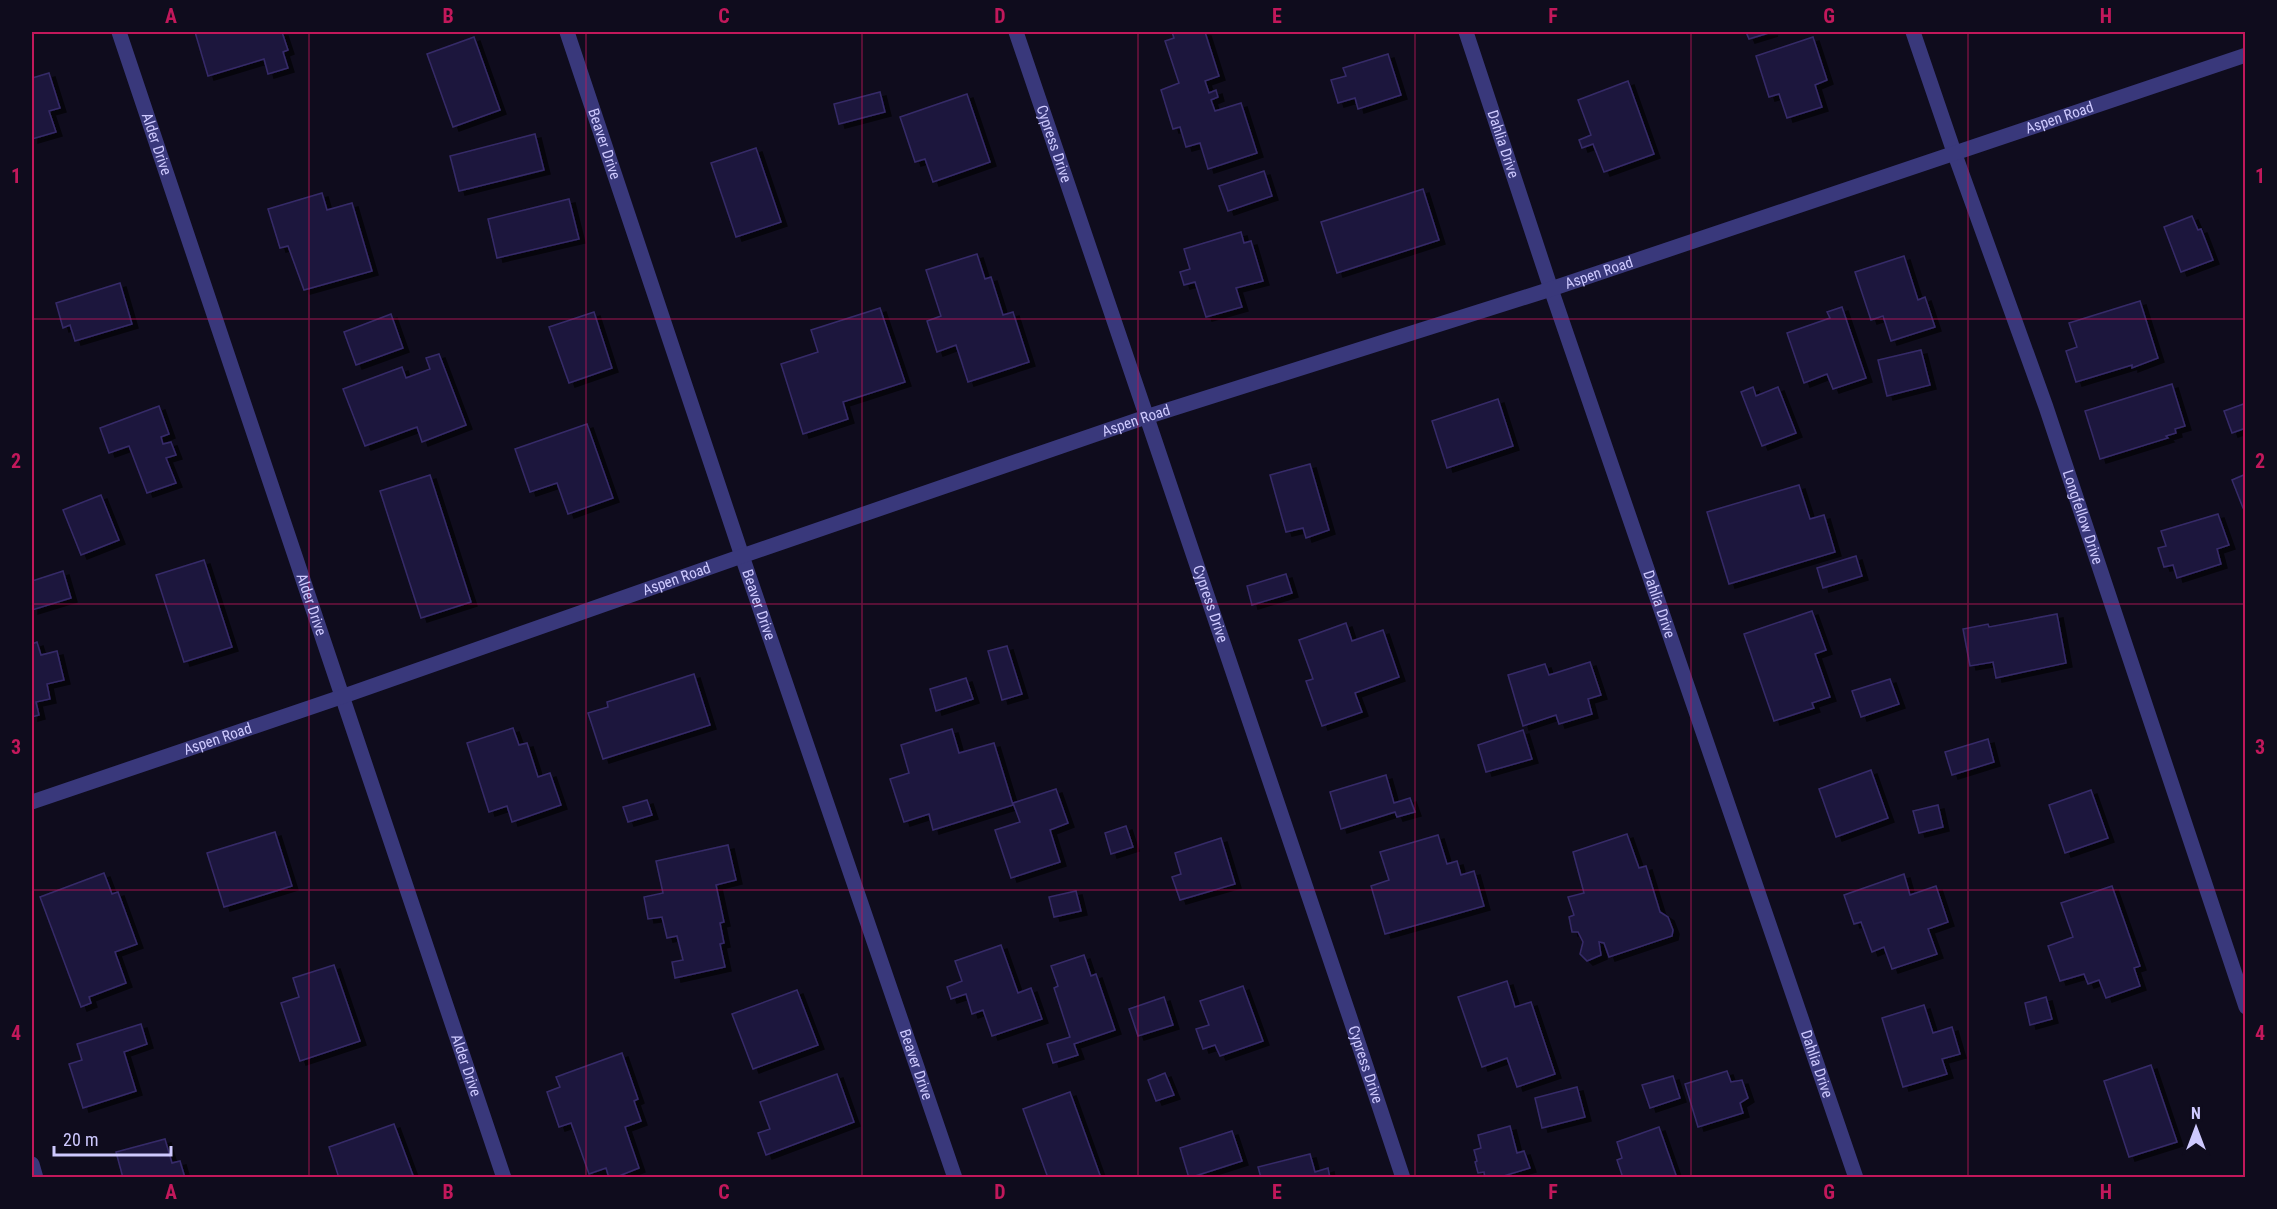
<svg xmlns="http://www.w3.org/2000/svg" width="2277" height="1209" viewBox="0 0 2277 1209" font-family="'Roboto Condensed',sans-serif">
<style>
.building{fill:#1f183d;stroke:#362b69;stroke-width:1.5;filter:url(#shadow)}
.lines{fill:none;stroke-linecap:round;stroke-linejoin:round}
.minor{stroke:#39387b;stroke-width:15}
.grid{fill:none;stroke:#c2185b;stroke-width:1.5;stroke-opacity:0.55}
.labels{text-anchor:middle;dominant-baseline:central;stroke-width:4.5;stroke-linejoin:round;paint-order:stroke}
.street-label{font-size:15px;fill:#cec9fe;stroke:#0f0c1d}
.neatline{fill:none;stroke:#c2185b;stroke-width:2}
.grid-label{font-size:20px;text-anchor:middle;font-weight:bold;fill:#c2185b}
</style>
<defs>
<filter id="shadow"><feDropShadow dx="6" dy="4" stdDeviation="0" flood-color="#0009"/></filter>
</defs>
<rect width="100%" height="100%" fill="#0f0c1d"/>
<g class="building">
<path d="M 195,32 L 282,32 L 288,50 L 283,52 L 288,68 L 268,74 L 264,59 L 208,76 Z"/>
<path d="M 1172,32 L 1205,32 L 1219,76 L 1205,81 L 1209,93 L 1216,90 L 1218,97 L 1211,100 L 1215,111 L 1241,103 L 1257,153 L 1208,169 L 1200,143 L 1186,147 L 1180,127 L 1173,129 L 1161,90 L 1179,83 L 1165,41 L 1174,38 Z"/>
<path d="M 1746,32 L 1772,32 L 1749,39 Z"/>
<path d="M 474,37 L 500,110 L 453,127 L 427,54 Z"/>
<path d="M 1813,37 L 1827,80 L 1815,85 L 1822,107 L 1787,118 L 1779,94 L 1769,97 L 1756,56 Z"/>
<path d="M 1388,54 L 1401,95 L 1358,109 L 1355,98 L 1338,103 L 1331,80 L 1346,76 L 1343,68 Z"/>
<path d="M 49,73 L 60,108 L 49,111 L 56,132 L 32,139 L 32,78 Z"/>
<path d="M 1628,81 L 1654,154 L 1604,172 L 1593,144 L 1582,148 L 1579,140 L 1591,135 L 1578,100 Z"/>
<path d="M 880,92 L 885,112 L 839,124 L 834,104 Z"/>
<path d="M 967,94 L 990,162 L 933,182 L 925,159 L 915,162 L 900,117 Z"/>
<path d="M 535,134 L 544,170 L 459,191 L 450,156 Z"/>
<path d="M 756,148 L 781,222 L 736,237 L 711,163 Z"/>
<path d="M 1264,171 L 1272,196 L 1228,211 L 1219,186 Z"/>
<path d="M 1423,189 L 1439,240 L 1337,273 L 1321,222 Z"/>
<path d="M 322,193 L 327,210 L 352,203 L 372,271 L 304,290 L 288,246 L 280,248 L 268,209 Z"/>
<path d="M 569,199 L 579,239 L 497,258 L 488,219 Z"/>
<path d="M 2192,216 L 2198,230 L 2201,229 L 2213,260 L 2181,272 L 2164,227 Z"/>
<path d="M 1241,232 L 1244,243 L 1251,241 L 1263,281 L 1236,288 L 1242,307 L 1206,317 L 1195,282 L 1184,285 L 1180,272 L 1190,269 L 1184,249 Z"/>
<path d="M 977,254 L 985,279 L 991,277 L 1003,315 L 1013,312 L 1029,362 L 968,382 L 956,345 L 937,352 L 927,321 L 941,316 L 926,270 Z"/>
<path d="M 1904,256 L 1918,300 L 1925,297 L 1935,327 L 1891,341 L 1883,316 L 1871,320 L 1855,272 Z"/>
<path d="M 120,283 L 132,324 L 75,341 L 70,325 L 63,328 L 56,303 Z"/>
<path d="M 2140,301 L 2158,358 L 2132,368 L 2132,365 L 2076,382 L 2066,351 L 2077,347 L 2069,323 Z"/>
<path d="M 1842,307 L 1866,378 L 1833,389 L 1827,374 L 1804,383 L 1787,333 L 1830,318 L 1827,312 Z"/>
<path d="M 880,308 L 905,382 L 843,402 L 848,419 L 803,434 L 781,364 L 818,352 L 811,330 Z"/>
<path d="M 594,312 L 612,368 L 569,383 L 549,327 Z"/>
<path d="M 391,314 L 403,348 L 356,365 L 344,332 Z"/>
<path d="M 1921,350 L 1930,385 L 1887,396 L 1878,360 Z"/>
<path d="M 439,354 L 466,425 L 422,442 L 417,427 L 365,446 L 343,389 L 402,367 L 406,378 L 430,369 L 426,358 Z"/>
<path d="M 2172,384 L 2185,426 L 2175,429 L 2176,433 L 2166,436 L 2168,438 L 2100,459 L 2085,411 Z"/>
<path d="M 1753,387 L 1756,396 L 1778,387 L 1796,433 L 1762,446 L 1741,392 Z"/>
<path d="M 1498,399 L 1513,446 L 1447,468 L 1432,421 Z"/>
<path d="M 2246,403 L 2246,428 L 2232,433 L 2224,411 Z"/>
<path d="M 159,406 L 169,434 L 161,437 L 163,444 L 171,442 L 176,455 L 166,458 L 176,483 L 147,493 L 129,446 L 109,453 L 100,428 Z"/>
<path d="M 587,424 L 613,498 L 568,514 L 557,483 L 530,492 L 515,449 Z"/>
<path d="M 1310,464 L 1329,530 L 1306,538 L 1303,528 L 1286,532 L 1270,475 Z"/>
<path d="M 2246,474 L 2246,508 L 2243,508 L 2232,480 Z"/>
<path d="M 430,475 L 471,602 L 421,618 L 380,491 Z"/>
<path d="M 1799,485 L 1810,519 L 1824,515 L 1835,552 L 1729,584 L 1707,512 Z"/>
<path d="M 101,495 L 119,540 L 81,555 L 63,510 Z"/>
<path d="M 2218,514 L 2229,545 L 2217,549 L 2221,564 L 2177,578 L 2173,565 L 2164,567 L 2158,548 L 2166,546 L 2161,531 Z"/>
<path d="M 1856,556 L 1862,576 L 1823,588 L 1817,568 Z"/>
<path d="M 204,560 L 232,647 L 184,662 L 156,575 Z"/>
<path d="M 63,571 L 71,598 L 32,610 L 32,581 Z"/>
<path d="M 1286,574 L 1292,593 L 1252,605 L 1247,586 Z"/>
<path d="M 1812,611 L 1826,650 L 1815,654 L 1830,697 L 1812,703 L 1814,708 L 1774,721 L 1744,634 Z"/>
<path d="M 2057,614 L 2066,663 L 1996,678 L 1993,662 L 1970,666 L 1963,629 L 1988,624 L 1989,627 Z"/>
<path d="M 1346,623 L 1352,641 L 1383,630 L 1399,677 L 1355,693 L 1362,712 L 1322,726 L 1306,681 L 1313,679 L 1299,640 Z"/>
<path d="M 37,642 L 41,655 L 57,651 L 64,680 L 47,684 L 50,699 L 36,702 L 39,715 L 32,717 L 32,644 Z"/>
<path d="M 1007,646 L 1022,694 L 1002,700 L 988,651 Z"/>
<path d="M 1590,662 L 1601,695 L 1588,699 L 1592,714 L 1559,724 L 1556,715 L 1523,726 L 1508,675 L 1545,664 L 1549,675 Z"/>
<path d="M 694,674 L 710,725 L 603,759 L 588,713 L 608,707 L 607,702 Z"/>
<path d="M 966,678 L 973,699 L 936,711 L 930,689 Z"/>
<path d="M 1890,679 L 1899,704 L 1861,717 L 1852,691 Z"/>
<path d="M 513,728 L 519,745 L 527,743 L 538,777 L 550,773 L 561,805 L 512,822 L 507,806 L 489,812 L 467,743 Z"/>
<path d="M 952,729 L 959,753 L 994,743 L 1013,805 L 933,830 L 929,814 L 904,822 L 890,779 L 909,773 L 901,745 Z"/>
<path d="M 1523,730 L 1532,759 L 1486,772 L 1478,745 Z"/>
<path d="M 1988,739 L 1994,762 L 1952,775 L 1945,752 Z"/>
<path d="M 1871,770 L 1888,818 L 1836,837 L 1819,789 Z"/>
<path d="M 1386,775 L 1394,803 L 1410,798 L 1415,812 L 1397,817 L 1395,812 L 1341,829 L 1330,792 Z"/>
<path d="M 1056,789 L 1068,823 L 1050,830 L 1060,862 L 1011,878 L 995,830 L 1020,822 L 1013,803 Z"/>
<path d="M 2091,790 L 2108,838 L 2065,853 L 2049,805 Z"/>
<path d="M 647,800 L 652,815 L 628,822 L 623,807 Z"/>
<path d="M 1938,805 L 1943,827 L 1919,833 L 1913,811 Z"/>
<path d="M 1126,826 L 1133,847 L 1111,854 L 1105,833 Z"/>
<path d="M 275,832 L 292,886 L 224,907 L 207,853 Z"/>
<path d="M 1627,834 L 1639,868 L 1646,866 L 1660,912 L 1668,917 L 1673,930 L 1672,936 L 1609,957 L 1604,943 L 1599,942 L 1601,955 L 1587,961 L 1580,954 L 1583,942 L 1578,932 L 1572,932 L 1569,917 L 1574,915 L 1568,897 L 1584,893 L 1573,852 Z"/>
<path d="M 1438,835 L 1447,864 L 1457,861 L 1461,875 L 1474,871 L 1484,906 L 1385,934 L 1371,886 L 1389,880 L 1380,852 Z"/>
<path d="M 1221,838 L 1235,884 L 1180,900 L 1172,877 L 1181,874 L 1175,853 Z"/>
<path d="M 728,845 L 736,880 L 716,885 L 724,922 L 720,923 L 724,943 L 720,944 L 725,967 L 675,978 L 672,962 L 683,960 L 677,936 L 667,938 L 662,917 L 648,919 L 644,897 L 663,893 L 656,861 Z"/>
<path d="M 104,873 L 112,894 L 118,892 L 137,944 L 115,952 L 126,983 L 89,997 L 91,1003 L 81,1007 L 40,897 Z"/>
<path d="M 1904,874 L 1910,895 L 1936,886 L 1948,922 L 1928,929 L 1937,954 L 1892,969 L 1884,947 L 1872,952 L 1861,922 L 1854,924 L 1844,895 Z"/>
<path d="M 2112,886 L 2140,966 L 2134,968 L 2140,986 L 2106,998 L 2099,980 L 2088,984 L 2084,974 L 2060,981 L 2048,946 L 2073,937 L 2061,903 Z"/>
<path d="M 1076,891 L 1081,911 L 1054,917 L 1049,897 Z"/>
<path d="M 1001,945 L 1018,993 L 1031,988 L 1042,1019 L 992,1036 L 983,1010 L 972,1014 L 966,994 L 951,999 L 947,987 L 962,981 L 955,961 Z"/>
<path d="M 1084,955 L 1091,976 L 1096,974 L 1115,1030 L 1074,1044 L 1078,1055 L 1053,1063 L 1047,1044 L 1070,1037 L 1054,988 L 1058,986 L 1051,966 Z"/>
<path d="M 334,965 L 360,1041 L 300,1061 L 281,1003 L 299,997 L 293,978 Z"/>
<path d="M 1507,981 L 1515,1007 L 1531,1002 L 1555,1074 L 1517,1087 L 1507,1058 L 1482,1067 L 1458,997 Z"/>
<path d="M 1243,986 L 1263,1041 L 1220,1056 L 1215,1045 L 1203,1049 L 1196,1029 L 1209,1025 L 1200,1001 Z"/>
<path d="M 797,990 L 818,1045 L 753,1069 L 732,1014 Z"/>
<path d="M 1164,997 L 1173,1025 L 1138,1036 L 1129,1009 Z"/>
<path d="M 2046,997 L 2052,1019 L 2030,1025 L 2025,1003 Z"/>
<path d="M 1924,1005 L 1933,1033 L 1952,1027 L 1960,1054 L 1942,1059 L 1947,1074 L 1903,1087 L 1882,1018 Z"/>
<path d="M 141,1024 L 147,1044 L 124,1052 L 136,1091 L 83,1108 L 69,1064 L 82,1060 L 77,1044 Z"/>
<path d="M 622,1053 L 638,1099 L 634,1101 L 641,1121 L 625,1127 L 639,1168 L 614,1178 L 609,1178 L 606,1168 L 589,1174 L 571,1123 L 559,1127 L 547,1092 L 560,1087 L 556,1077 Z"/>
<path d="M 2151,1065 L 2177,1142 L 2129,1157 L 2104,1081 Z"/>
<path d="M 1727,1071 L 1731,1082 L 1742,1080 L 1748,1098 L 1740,1103 L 1743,1113 L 1698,1127 L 1685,1084 Z"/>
<path d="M 1165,1073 L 1174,1095 L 1156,1101 L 1148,1080 Z"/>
<path d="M 837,1074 L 854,1122 L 766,1155 L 758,1133 L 770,1129 L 760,1102 Z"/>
<path d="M 1673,1076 L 1680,1098 L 1650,1108 L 1642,1085 Z"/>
<path d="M 1577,1087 L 1585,1117 L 1542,1128 L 1535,1098 Z"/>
<path d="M 1070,1092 L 1101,1178 L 1048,1178 L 1023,1109 Z"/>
<path d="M 394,1124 L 414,1178 L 339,1178 L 329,1147 Z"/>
<path d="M 1510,1126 L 1517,1153 L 1524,1151 L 1530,1168 L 1497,1178 L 1485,1178 L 1484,1172 L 1478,1173 L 1475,1162 L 1477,1161 L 1474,1150 L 1481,1148 L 1478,1135 Z"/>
<path d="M 1659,1127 L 1677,1178 L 1623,1178 L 1617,1160 L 1622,1158 L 1617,1142 Z"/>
<path d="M 1232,1131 L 1242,1161 L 1189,1178 L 1180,1148 Z"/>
<path d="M 165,1139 L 172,1163 L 180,1161 L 185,1178 L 123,1178 L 116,1152 Z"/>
<path d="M 1310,1154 L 1315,1172 L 1328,1168 L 1330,1178 L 1261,1178 L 1258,1167 Z"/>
</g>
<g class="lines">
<g class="minor">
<path id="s1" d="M 119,32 L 504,1178"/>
<path id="s2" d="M 567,32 L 742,556 L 955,1178"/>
<path id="s3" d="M 1016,32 C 1145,414 1277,795 1403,1178"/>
<path id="s4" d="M 1466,32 L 1551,289 L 1856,1178"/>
<path id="s5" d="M 1913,32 L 1954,152 L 2046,407 L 2246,1007"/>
<path id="s6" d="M 32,802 L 341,697 L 742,556 L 1146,417 L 1551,289 L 2246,55"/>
<path d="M 32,1164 L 36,1178"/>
</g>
</g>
<path class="grid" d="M 309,32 L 309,1178M 586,32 L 586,1178M 862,32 L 862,1178M 1138,32 L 1138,1178M 1415,32 L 1415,1178M 1691,32 L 1691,1178M 1968,32 L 1968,1178M 32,319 L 2246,319M 32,604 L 2246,604M 32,890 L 2246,890"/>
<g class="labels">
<g class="street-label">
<text stroke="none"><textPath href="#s6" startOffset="2140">Aspen Road</textPath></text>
<text stroke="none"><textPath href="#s1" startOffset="118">Alder Drive</textPath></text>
<text stroke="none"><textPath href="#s2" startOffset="118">Beaver Drive</textPath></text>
<text stroke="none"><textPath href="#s3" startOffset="118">Cypress Drive</textPath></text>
<text stroke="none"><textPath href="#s4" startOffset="118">Dahlia Drive</textPath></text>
<text stroke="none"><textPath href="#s6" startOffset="1654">Aspen Road</textPath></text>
<text stroke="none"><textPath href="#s6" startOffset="1168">Aspen Road</textPath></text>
<text stroke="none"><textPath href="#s5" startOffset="514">Longfellow Drive</textPath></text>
<text stroke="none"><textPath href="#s6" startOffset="682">Aspen Road</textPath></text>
<text stroke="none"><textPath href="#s1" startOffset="604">Alder Drive</textPath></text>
<text stroke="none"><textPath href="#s2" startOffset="604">Beaver Drive</textPath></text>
<text stroke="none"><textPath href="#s3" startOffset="604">Cypress Drive</textPath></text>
<text stroke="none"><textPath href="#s4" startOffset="604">Dahlia Drive</textPath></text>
<text stroke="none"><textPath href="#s6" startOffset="196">Aspen Road</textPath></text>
<text stroke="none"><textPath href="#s1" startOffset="1090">Alder Drive</textPath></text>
<text stroke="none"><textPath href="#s2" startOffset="1090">Beaver Drive</textPath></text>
<text stroke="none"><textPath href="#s3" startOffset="1090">Cypress Drive</textPath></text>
<text stroke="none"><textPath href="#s4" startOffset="1090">Dahlia Drive</textPath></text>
</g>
</g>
<rect width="2277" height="1209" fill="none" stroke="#0f0c1d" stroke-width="66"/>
<g transform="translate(2196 1128)" stroke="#0f0c1d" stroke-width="4.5" paint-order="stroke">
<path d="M0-4.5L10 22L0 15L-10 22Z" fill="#cec9fe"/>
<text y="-9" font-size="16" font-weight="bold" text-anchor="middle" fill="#cec9fe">N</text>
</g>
<path d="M54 1146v9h117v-9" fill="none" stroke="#cec9fe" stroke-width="3"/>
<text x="63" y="1146" font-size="18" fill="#cec9fe" stroke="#0f0c1d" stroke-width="4.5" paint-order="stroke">20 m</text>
<rect x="33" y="33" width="2211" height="1143" class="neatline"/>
<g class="grid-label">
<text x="171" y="23">A</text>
<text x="448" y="23">B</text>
<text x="724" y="23">C</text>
<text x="1000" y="23">D</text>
<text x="1277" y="23">E</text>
<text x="1553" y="23">F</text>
<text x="1829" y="23">G</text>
<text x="2106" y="23">H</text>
<text x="16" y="183">1</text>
<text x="2260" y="183">1</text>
<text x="16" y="468">2</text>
<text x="2260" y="468">2</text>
<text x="16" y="754">3</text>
<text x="2260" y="754">3</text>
<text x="16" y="1040">4</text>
<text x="2260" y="1040">4</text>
<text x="171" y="1199">A</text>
<text x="448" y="1199">B</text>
<text x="724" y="1199">C</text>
<text x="1000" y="1199">D</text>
<text x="1277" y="1199">E</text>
<text x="1553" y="1199">F</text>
<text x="1829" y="1199">G</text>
<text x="2106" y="1199">H</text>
</g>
</svg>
